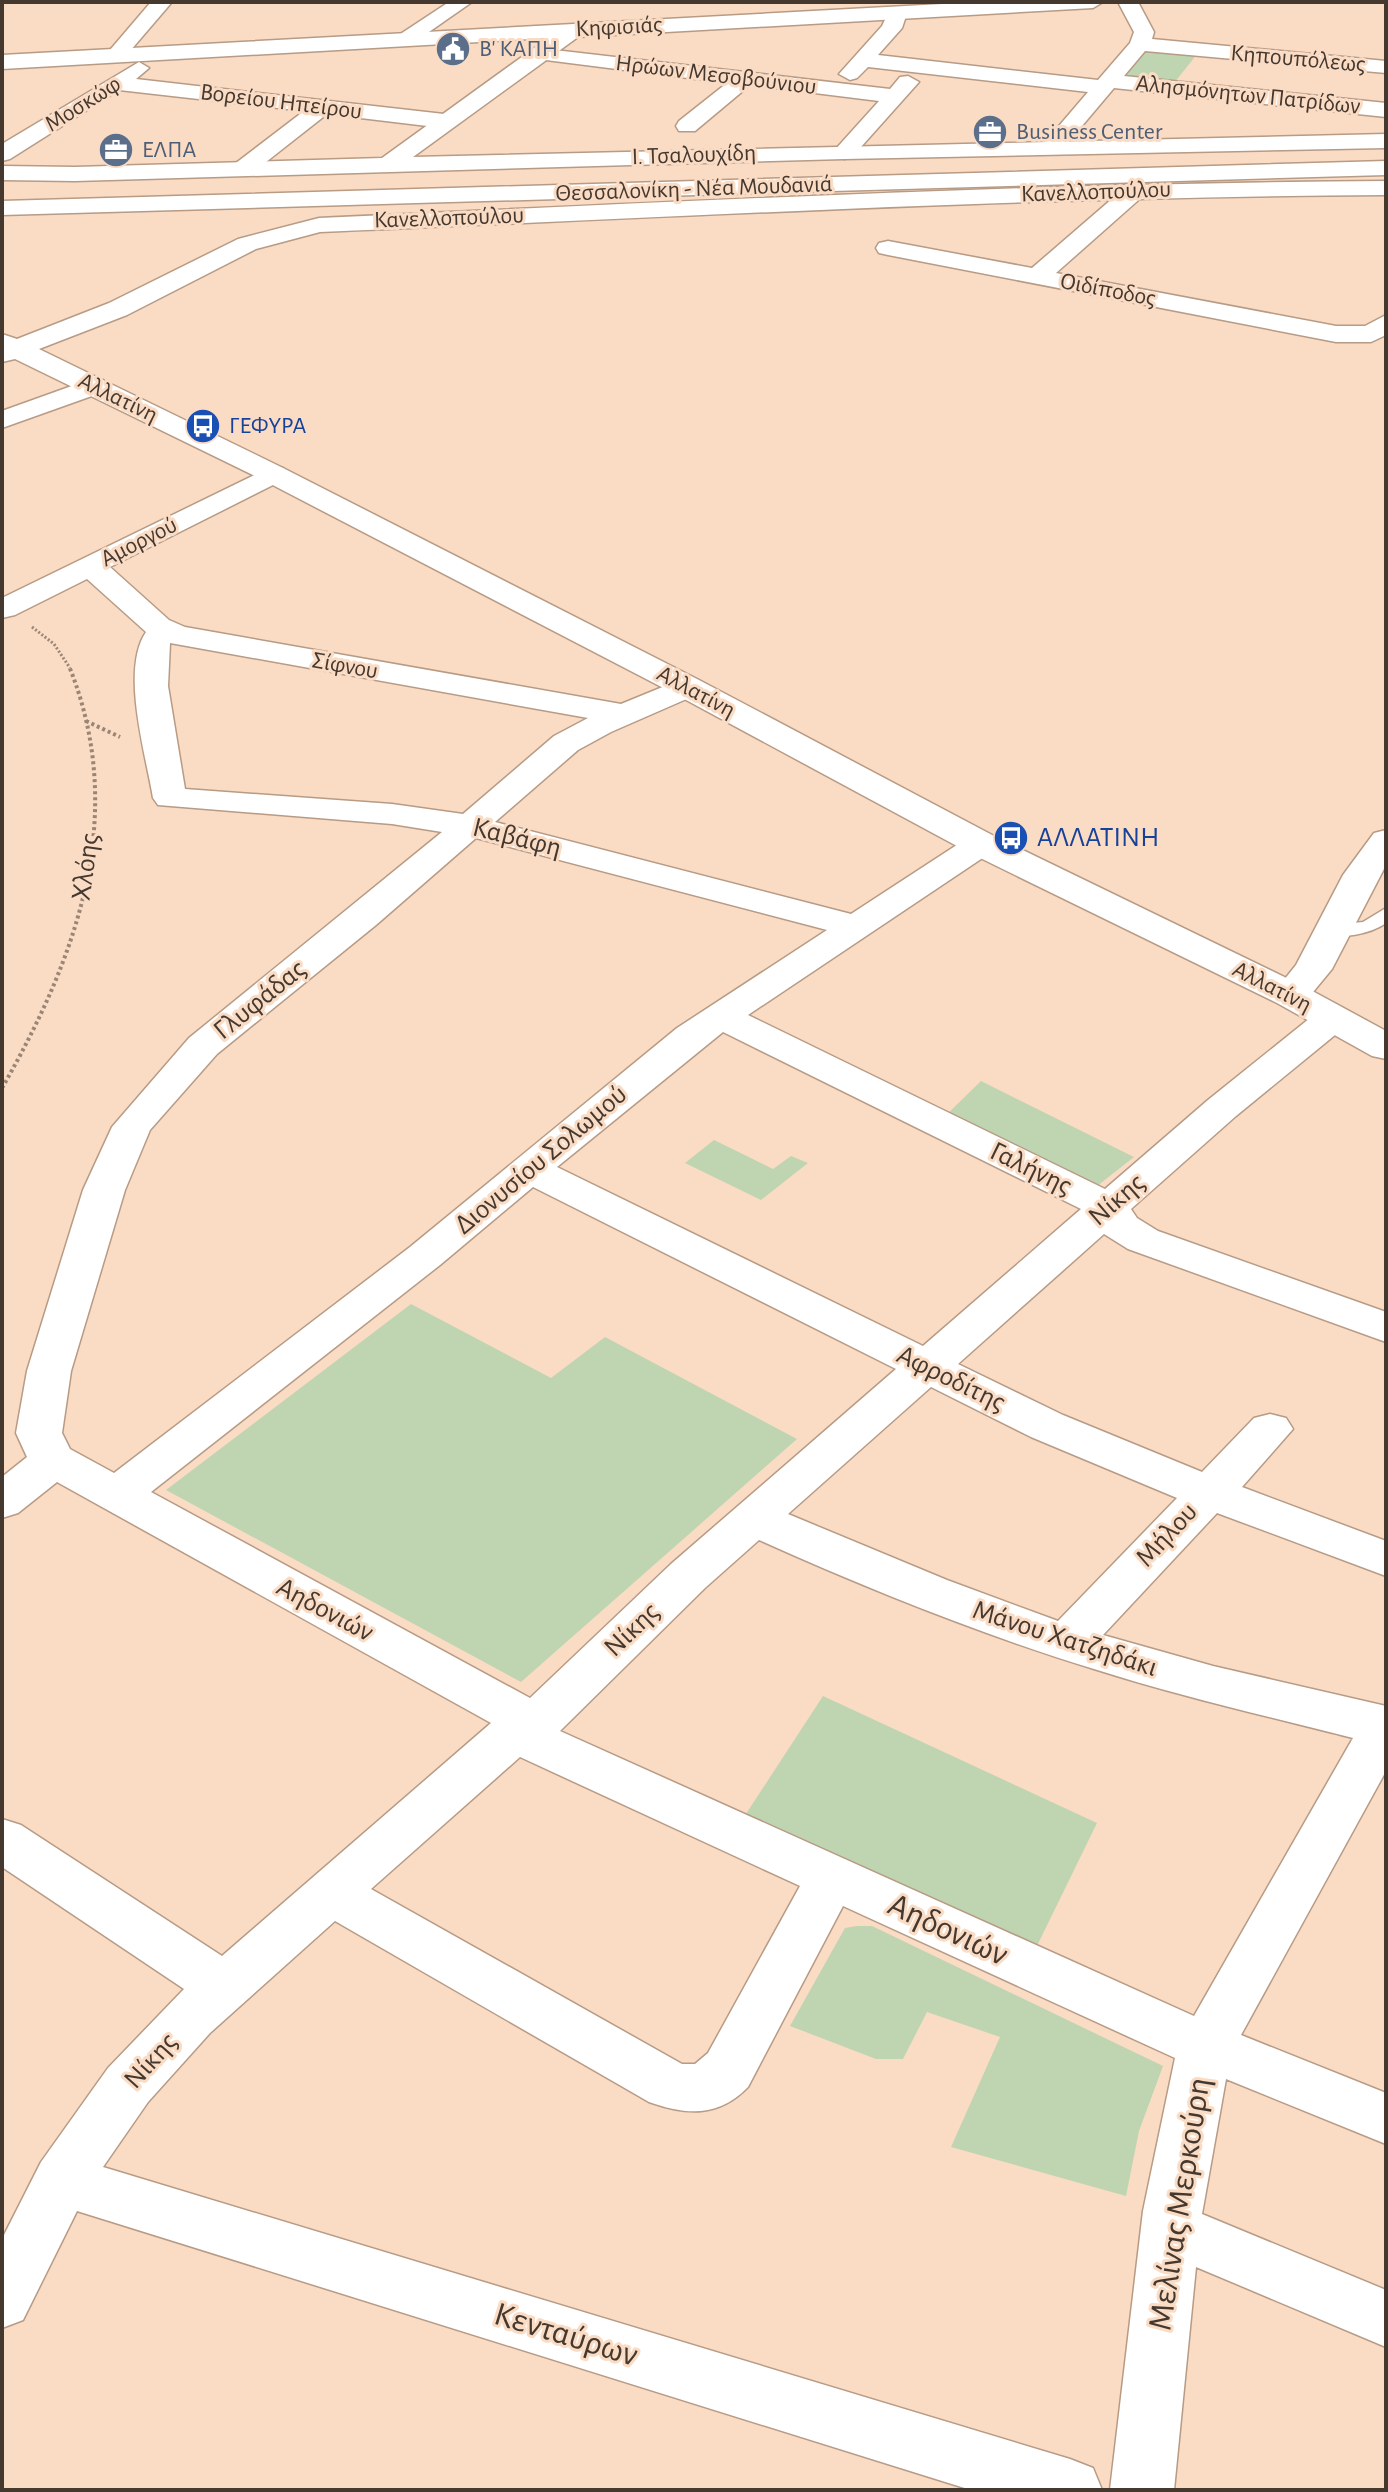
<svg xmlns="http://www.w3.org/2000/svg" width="1388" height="2492" viewBox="0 0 1388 2492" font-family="'Alegreya Sans',sans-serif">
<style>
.green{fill:#bfd5b1}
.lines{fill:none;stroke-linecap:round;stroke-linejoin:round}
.lane-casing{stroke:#b79b85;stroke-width:3}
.street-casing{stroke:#b79b85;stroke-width:3}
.secondary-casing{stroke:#b79b85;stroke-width:3}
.highway-casing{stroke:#b79b85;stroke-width:3}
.path-far1{stroke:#9b8676;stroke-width:3;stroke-dasharray:2 2;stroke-linecap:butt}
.path{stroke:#9b8676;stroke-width:4;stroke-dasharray:3 3;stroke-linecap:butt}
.lane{fill:#fff;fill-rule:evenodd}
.street{fill:#fff;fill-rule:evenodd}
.secondary{fill:#fff;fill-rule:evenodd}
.highway{fill:#fff;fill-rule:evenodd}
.labels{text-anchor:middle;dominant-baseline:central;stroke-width:6;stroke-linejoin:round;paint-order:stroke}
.far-street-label{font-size:24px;fill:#44382f;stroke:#fadbc4}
.far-service-label{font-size:24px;fill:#4e5e75;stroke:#fadbc4;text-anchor:start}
.far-transit-label{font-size:24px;fill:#164399;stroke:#fadbc4;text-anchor:start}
.street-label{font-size:28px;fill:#44382f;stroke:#fadbc4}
.transit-label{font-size:28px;fill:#164399;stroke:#fadbc4;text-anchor:start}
.near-street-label{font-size:34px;fill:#44382f;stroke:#fadbc4}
</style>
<rect width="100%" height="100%" fill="#fadbc4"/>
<g class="green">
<path d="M 1149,48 L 1198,53 L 1174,83 L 1123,79 Z"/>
<path d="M 981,1081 L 1134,1157 L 1092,1190 L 937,1124 Z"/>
<path d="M 714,1140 L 773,1169 L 791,1156 L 808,1163 L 761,1200 L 685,1163 Z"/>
<path d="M 411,1304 L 551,1378 L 605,1337 L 797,1439 L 521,1682 L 166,1490 Z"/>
<path d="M 823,1696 L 1097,1823 L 1033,1954 L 744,1817 Z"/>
<path d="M 857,1926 L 872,1926 L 1163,2066 L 1139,2131 L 1126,2196 L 951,2147 L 1000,2037 L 927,2012 L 903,2059 L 876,2059 L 790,2026 L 845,1928 Z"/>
</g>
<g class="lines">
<g class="lane-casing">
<path id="lane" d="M 1386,908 L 1386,923 C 1372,933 1338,942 1324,930 L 1333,925 L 1363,922 Z"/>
</g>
<g class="street-casing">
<g id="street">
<path d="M 151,2 L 172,2 L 124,58 L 110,58 L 107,54 L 110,50 Z"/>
<path d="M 449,2 L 472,2 L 416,41 L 402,41 L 399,37 L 402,33 Z"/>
<path d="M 1118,2 L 1138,2 L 1154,32 L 1152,39 L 1386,61 L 1386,73 L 1145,51 L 1124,76 L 1386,103 L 1386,117 L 1114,88 L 1060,152 L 1052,154 L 1041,147 L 1088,92 L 868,67 L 857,78 L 850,80 L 839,74 L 882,26 L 890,9 L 897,7 L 907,13 L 902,28 L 878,55 L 1098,80 L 1130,43 L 1134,32 Z"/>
<path d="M 537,48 L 890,89 L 900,77 L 908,76 L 919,82 L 852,157 L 844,159 L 833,152 L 879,101 L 750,85 L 695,131 L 679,131 L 676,126 L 679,121 L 727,83 L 530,58 L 527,54 L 530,50 Z"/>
<path d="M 139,62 L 149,68 L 136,79 L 444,114 L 455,121 L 444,128 L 327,114 L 252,173 L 236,173 L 233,168 L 236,163 L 304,111 L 119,90 L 10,159 L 2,161 L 2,144 Z"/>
<path d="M 1135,184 L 1143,186 L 1147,191 L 1143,196 L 1056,273 L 1336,326 L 1365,326 L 1386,315 L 1386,335 L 1371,342 L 1336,342 L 888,255 L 879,253 L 876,248 L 879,243 L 888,241 L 1032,268 L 1127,186 Z"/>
<path d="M 94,378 L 103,380 L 107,386 L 103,392 L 2,428 L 2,411 Z"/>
<path d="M 273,466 L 283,468 L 287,474 L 283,480 L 110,567 L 169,620 L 185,627 L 621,704 L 687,677 L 698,680 L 703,687 L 698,694 L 611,732 L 578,750 L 495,822 L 851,914 L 969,837 L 981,834 L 993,837 L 998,844 L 993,851 L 748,1015 L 1105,1189 L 1208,1100 L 1320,1010 L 1333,1007 L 1346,1010 L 1352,1018 L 1346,1026 L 1236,1116 L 1131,1209 L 1137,1218 L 1158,1231 L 1386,1312 L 1386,1342 L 1128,1249 L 1104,1234 L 958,1364 L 1063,1415 L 1202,1472 L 1254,1418 L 1270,1414 L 1286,1418 L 1293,1429 L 1242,1487 L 1386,1541 L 1386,1576 L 1217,1513 L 1103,1635 L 1213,1666 L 1386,1706 L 1386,1771 L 1241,2035 L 1386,2093 L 1386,2144 L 1226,2079 L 1202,2214 L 1386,2290 L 1386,2347 L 1196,2267 L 1174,2490 L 1110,2490 L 1143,2211 L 1175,2058 L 843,1906 L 748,2087 C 718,2118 686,2115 649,2102 L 335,1921 L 210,2033 L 148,2102 L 103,2167 L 1070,2459 L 1093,2468 L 1102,2490 L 971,2490 L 77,2211 L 23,2320 L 2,2328 L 2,2239 L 41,2162 L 108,2068 L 184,1989 L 2,1867 L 2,1819 L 21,1825 L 222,1956 L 491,1723 L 57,1482 L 18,1513 L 2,1518 L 2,1477 L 27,1457 L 16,1433 L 27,1371 L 83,1190 L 112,1127 L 189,1038 L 442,832 L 392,824 L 158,805 L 153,798 C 146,755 120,670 146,632 L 87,579 L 15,615 L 2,618 L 2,598 ZM 170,643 L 588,718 L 554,736 L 463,814 L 392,804 L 185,789 L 168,686 ZM 476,838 L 827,930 L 677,1028 L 410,1247 L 114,1473 L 70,1449 L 62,1433 L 71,1371 L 125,1190 L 150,1130 L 217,1054 L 376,925 ZM 723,1032 L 1081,1209 L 923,1346 L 557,1167 ZM 533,1187 L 896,1369 L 671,1564 L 530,1698 L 151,1492 L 440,1265 ZM 931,1387 L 1031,1437 L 1177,1498 L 1058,1621 L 947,1580 L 788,1514 ZM 759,1540 C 868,1589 980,1634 1094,1669 C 1179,1696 1266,1716 1353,1738 L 1194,2016 L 560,1731 L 705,1588 ZM 520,1757 L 800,1886 L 708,2053 L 695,2064 L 682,2064 L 371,1889 Z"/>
<path d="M 1386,830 L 1386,865 L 1332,969 L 1304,1003 L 1291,1006 L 1278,1003 L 1272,995 L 1296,965 L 1343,875 L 1374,833 Z"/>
</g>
</g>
<g class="secondary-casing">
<g id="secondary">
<path d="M 979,2 L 1103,2 L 1093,8 L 578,37 L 413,157 L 1386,134 L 1386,148 L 844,159 L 75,181 L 2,180 L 2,166 L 75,167 L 382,158 L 548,38 L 2,69 L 2,55 Z"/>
<path d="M 1386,181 L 1386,195 C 1030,197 675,217 320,232 L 256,249 L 127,315 L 39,349 L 283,468 L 699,680 L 994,836 L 1305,987 L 1386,1031 L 1386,1059 L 1372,1056 L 1277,1003 L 968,852 L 675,694 L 263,480 L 15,359 L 2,362 L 2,334 L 17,339 L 109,303 L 238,239 L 319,218 C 675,202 1030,183 1386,181 Z"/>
</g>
</g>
<g class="highway-casing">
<path id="highway" d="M 1386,161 L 1386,175 L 2,215 L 2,201 Z"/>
</g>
<path class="path-far1" d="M 32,627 L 54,644 L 70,668"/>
<g class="path">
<path d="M 86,721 L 120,737"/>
<path d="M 2,1088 C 77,957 129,815 69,666"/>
</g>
<use href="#lane" class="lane"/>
<use href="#street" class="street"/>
<use href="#secondary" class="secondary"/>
<use href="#highway" class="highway"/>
</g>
<defs>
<g id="civic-disc" transform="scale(1.8)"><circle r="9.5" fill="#5c6f8a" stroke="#fadbc4"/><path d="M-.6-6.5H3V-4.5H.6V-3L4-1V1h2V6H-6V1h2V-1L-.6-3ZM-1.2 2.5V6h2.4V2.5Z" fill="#fff"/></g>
<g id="office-disc" transform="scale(1.8)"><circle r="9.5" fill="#5c6f8a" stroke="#fadbc4"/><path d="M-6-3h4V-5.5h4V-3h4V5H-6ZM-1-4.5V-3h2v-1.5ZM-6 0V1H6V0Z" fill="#fff"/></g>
<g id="bus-disc" transform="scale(1.8)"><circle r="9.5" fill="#1a4fb4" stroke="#fadbc4"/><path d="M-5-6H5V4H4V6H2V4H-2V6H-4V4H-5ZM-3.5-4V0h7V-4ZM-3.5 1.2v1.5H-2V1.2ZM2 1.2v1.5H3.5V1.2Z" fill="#fff"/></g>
</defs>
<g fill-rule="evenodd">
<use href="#civic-disc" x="453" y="49"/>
<use href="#office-disc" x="990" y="132"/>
<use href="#office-disc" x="116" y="150"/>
<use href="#bus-disc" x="203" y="426"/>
<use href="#bus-disc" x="1011" y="838"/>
</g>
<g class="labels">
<g class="far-street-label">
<text transform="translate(619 27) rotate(-3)">Κηφισιάς</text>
<text transform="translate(1298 59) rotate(5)">Κηπουπόλεως</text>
<text transform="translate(716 75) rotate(7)">Ηρώων Μεσοβούνιου</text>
<text transform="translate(1248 95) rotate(6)">Αλησμόνητων Πατρίδων</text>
<text transform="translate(281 102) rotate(7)">Βορείου Ηπείρου</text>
<text transform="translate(83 104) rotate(-32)">Μοσκώφ</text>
<text transform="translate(694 155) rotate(-2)">Ι. Τσαλουχίδη</text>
<text transform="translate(694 189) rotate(-2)">Θεσσαλονίκη - Νέα Μουδανιά</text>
<text transform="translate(1096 192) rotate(-2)">Κανελλοπούλου</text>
<text transform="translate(449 218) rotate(-2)">Κανελλοπούλου</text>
<text transform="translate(1108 290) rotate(11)">Οιδίποδος</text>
<text transform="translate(118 398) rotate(26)">Αλλατίνη</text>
<text transform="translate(139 542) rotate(-27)">Αμοργού</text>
<text transform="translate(345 666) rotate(10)">Σίφνου</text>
<text transform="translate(696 692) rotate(28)">Αλλατίνη</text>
<text transform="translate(1272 987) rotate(27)">Αλλατίνη</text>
</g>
<g class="far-service-label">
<text x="479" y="49">Β' ΚΑΠΗ</text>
<text x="1016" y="132">Business Center</text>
<text x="142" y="150">ΕΛΠΑ</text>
</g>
<g class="far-transit-label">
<text x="229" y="426">ΓΕΦΥΡΑ</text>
</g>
<g class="street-label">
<text transform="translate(517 838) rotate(14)">Καβάφη</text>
<text transform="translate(86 867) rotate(-82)">Χλόης</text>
<text transform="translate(260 1000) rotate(-39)">Γλυφάδας</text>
<text transform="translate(541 1160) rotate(-40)">Διονυσίου Σολωμού</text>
<text transform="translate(1031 1169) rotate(26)">Γαλήνης</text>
<text transform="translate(1117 1200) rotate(-41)">Νίκης</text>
<text transform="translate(951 1379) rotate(26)">Αφροδίτης</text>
<text transform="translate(1167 1535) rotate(-47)">Μήλου</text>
<text transform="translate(325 1610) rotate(28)">Αηδονιών</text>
<text transform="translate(632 1630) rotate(-44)">Νίκης</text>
<text transform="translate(1065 1639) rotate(18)">Μάνου Χατζηδάκι</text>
<text transform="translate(151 2061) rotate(-48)">Νίκης</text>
</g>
<g class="transit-label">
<text x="1037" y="838">ΑΛΛΑΤΙΝΗ</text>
</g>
<g class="near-street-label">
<text transform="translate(948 1930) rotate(25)">Αηδονιών</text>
<text transform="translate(1180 2204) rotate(-81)">Μελίνας Μερκούρη</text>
<text transform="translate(566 2335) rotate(17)">Κενταύρων</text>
</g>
</g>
<rect width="1388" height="2492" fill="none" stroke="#44382f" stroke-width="8"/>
</svg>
